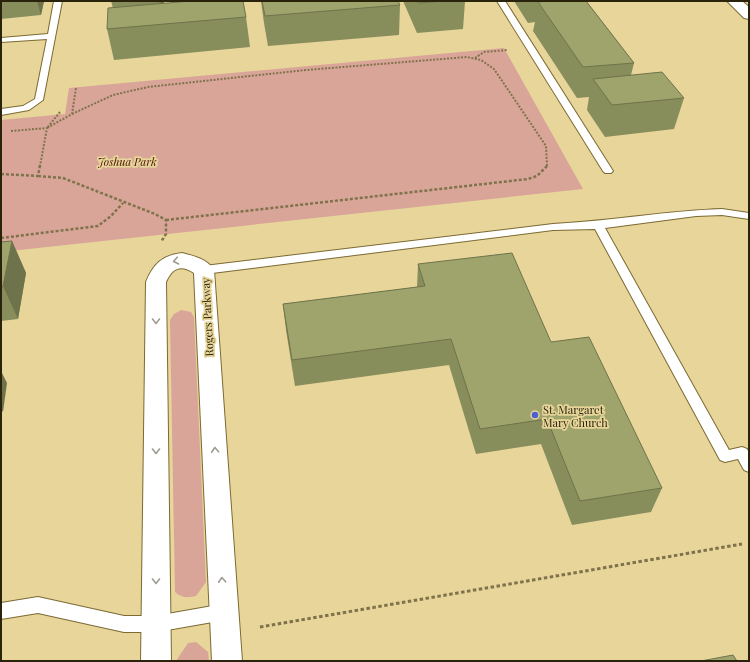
<svg xmlns="http://www.w3.org/2000/svg" width="750" height="662" viewBox="0 0 750 662" font-family="'Playfair Display',serif">
<style>
.green{fill:#daa599}
.lines{fill:none;stroke-linecap:round;stroke-linejoin:round}
.service-casing{stroke:#7b6a32;stroke-width:2}
.minor-casing{stroke:#7b6a32;stroke-width:2}
.path-far2{stroke:#7f734c;stroke-width:2;stroke-dasharray:2 1.5;stroke-linecap:butt}
.path-far1{stroke:#7f734c;stroke-width:2.5;stroke-dasharray:3 2;stroke-linecap:butt}
.path{stroke:#7f734c;stroke-width:3;stroke-dasharray:3.5 2.5;stroke-linecap:butt}
.service{fill:#fff;fill-rule:evenodd}
.minor{fill:#fff;fill-rule:evenodd}
.wall{fill:#888d5c}
.shaded-wall{fill:#6f734b}
.building{fill:#9ea46b;stroke:#6f734b}
.oneway{stroke:#9f9c91}
.poi-dot{fill:#4f5ed4;stroke:#e7d59a;stroke-width:1.5}
.labels{text-anchor:middle;dominant-baseline:central;stroke-width:3.5;stroke-linejoin:round;paint-order:stroke}
.park-label{font-size:11px;font-style:italic;fill:#4c1106;stroke:#e7d59a}
.street-label{font-size:11px;fill:#2a230b;stroke:#e7d59a}
.poi-label{font-size:11px;fill:#2a230b;stroke:#e7d59a;text-anchor:start}
</style>
<rect width="100%" height="100%" fill="#e7d59a"/>
<g class="green">
<path d="M 504,48 L 583,189 L 1,252 L 1,120 L 65,114 L 69,88 Z"/>
<path d="M 181,310 L 191,312 L 194,317 L 206,582 L 196,596 C 187,598 182,598 175,592 L 170,320 L 174,314 Z"/>
<path d="M 196,642 L 208,652 L 209,661 L 176,661 L 188,643 Z"/>
</g>
<g class="lines">
<g class="service-casing">
<g id="service">
<path d="M 54,1 L 62,1 L 43,100 L 29,110 L 1,115 L 1,109 L 23,106 L 35,99 L 47,39 L 1,42 L 1,38 L 48,34 Z"/>
<path d="M 497,1 L 505,1 L 613,171 L 611,173 L 605,173 L 603,171 Z"/>
<path d="M 722,209 L 749,213 L 749,219 L 722,215 L 696,216 L 605,228 L 729,450 L 742,447 L 747,449 L 749,453 L 749,472 L 744,470 L 738,459 L 725,462 L 720,460 L 595,229 L 553,230 L 204,274 L 198,270 L 204,266 L 553,224 C 610,221 665,211 722,209 Z"/>
<path d="M 38,597 L 124,616 L 156,616 L 224,604 L 230,607 L 232,612 L 230,617 L 224,620 L 156,632 L 124,632 L 38,613 L 1,619 L 1,603 Z"/>
</g>
</g>
<g class="minor-casing">
<g id="minor">
<path d="M 727,1 L 742,1 L 749,7 L 749,19 L 744,18 Z"/>
<path d="M 182,253 C 194,256 207,259 214,270 L 242,661 L 212,661 L 194,273 C 181,264 172,268 166,282 L 171,661 L 141,661 L 146,282 C 153,264 163,255 182,253 Z"/>
</g>
</g>
<g class="path-far2">
<path d="M 475,58 L 484,52 L 508,50"/>
<path d="M 60,112 L 47,128 L 72,114 L 76,88"/>
<path d="M 72,114 L 113,95 L 148,87 L 306,70 L 467,57 L 481,60 L 494,69 L 546,146 L 547,166"/>
<path d="M 11,131 L 47,128 L 40,166"/>
</g>
<g class="path-far1">
<path d="M 1,174 L 38,176 L 40,165"/>
<path d="M 38,176 L 63,178 L 155,214 L 166,220 L 166,234 L 161,242"/>
<path d="M 166,220 L 528,179 L 537,176 L 548,165"/>
<path d="M 1,238 L 98,226 L 111,216 L 123,203"/>
</g>
<path class="path" d="M 260,627 L 742,544"/>
<use href="#service" class="service"/>
<use href="#minor" class="minor"/>
</g>
<g class="wall">
<path d="M 1,1 L 44,1 L 41,15 L 1,19 Z"/>
<path d="M 111,1 L 164,1 L 164,3 L 246,17 L 250,47 L 114,60 L 107,29 L 113,8 Z"/>
<path d="M 261,1 L 398,1 L 400,5 L 399,35 L 268,46 L 264,23 Z"/>
<path d="M 403,1 L 465,1 L 463,29 L 417,33 Z"/>
<path d="M 514,1 L 586,1 L 634,63 L 631,75 L 684,98 L 674,129 L 605,137 L 587,110 L 589,97 L 577,98 L 533,31 L 535,22 L 528,23 Z"/>
<path d="M 12,241 L 26,273 L 18,319 L 1,321 L 1,242 Z"/>
<path d="M 418,264 L 551,342 L 662,488 L 651,512 L 572,525 L 541,444 L 476,454 L 449,365 L 295,386 L 286,330 L 283,304 L 417,287 Z"/>
</g>
<g class="shaded-wall">
<path d="M 37,1 L 44,1 L 41,15 Z"/>
<path d="M 159,1 L 164,1 L 164,24 Z"/>
<path d="M 12,241 L 26,273 L 18,319 L 3,286 Z"/>
<path d="M 1,371 L 7,383 L 3,412 L 1,409 Z"/>
</g>
<g class="building">
<path d="M 191,1 L 243,1 L 246,17 L 107,29 L 108,8 Z"/>
<path d="M 262,1 L 398,1 L 400,5 L 265,16 Z"/>
<path d="M 417,1 L 443,1 L 418,3 Z"/>
<path d="M 548,1 L 586,1 L 634,63 L 583,67 L 538,2 Z"/>
<path d="M 662,72 L 684,98 L 612,105 L 593,79 Z"/>
<path d="M 12,241 L 3,286 L 1,287 L 1,242 Z"/>
<path d="M 512,253 L 551,342 L 589,337 L 662,488 L 580,501 L 547,419 L 480,429 L 451,339 L 292,360 L 283,304 L 425,286 L 418,264 Z"/>
<path d="M 733,655 L 737,661 L 701,661 Z"/>
</g>
<defs><path id="oneway-chevron" d="M-2-3.5L2.5 0L-2 3.5" fill="none" stroke-width="1.6" stroke-linecap="round" stroke-linejoin="round"/></defs>
<g class="oneway">
<use href="#oneway-chevron" transform="translate(176 261) rotate(168)"/>
<use href="#oneway-chevron" transform="translate(156 321) rotate(90)"/>
<use href="#oneway-chevron" transform="translate(215 450) rotate(-93)"/>
<use href="#oneway-chevron" transform="translate(156 451) rotate(90)"/>
<use href="#oneway-chevron" transform="translate(222 580) rotate(-93)"/>
<use href="#oneway-chevron" transform="translate(156 581) rotate(90)"/>
</g>
<circle class="poi-dot" cx="535" cy="415" r="4"/>
<g class="labels">
<g class="park-label">
<text x="127" y="161">Joshua Park</text>
</g>
<g class="street-label">
<text transform="translate(207 317) rotate(-93)">Rogers Parkway</text>
</g>
<g class="poi-label">
<text x="543" y="409">St. Margaret<tspan x="543" dy="13">Mary Church</tspan></text>
</g>
</g>
<rect width="750" height="662" fill="none" stroke="#2a230b" stroke-width="4"/>
</svg>
